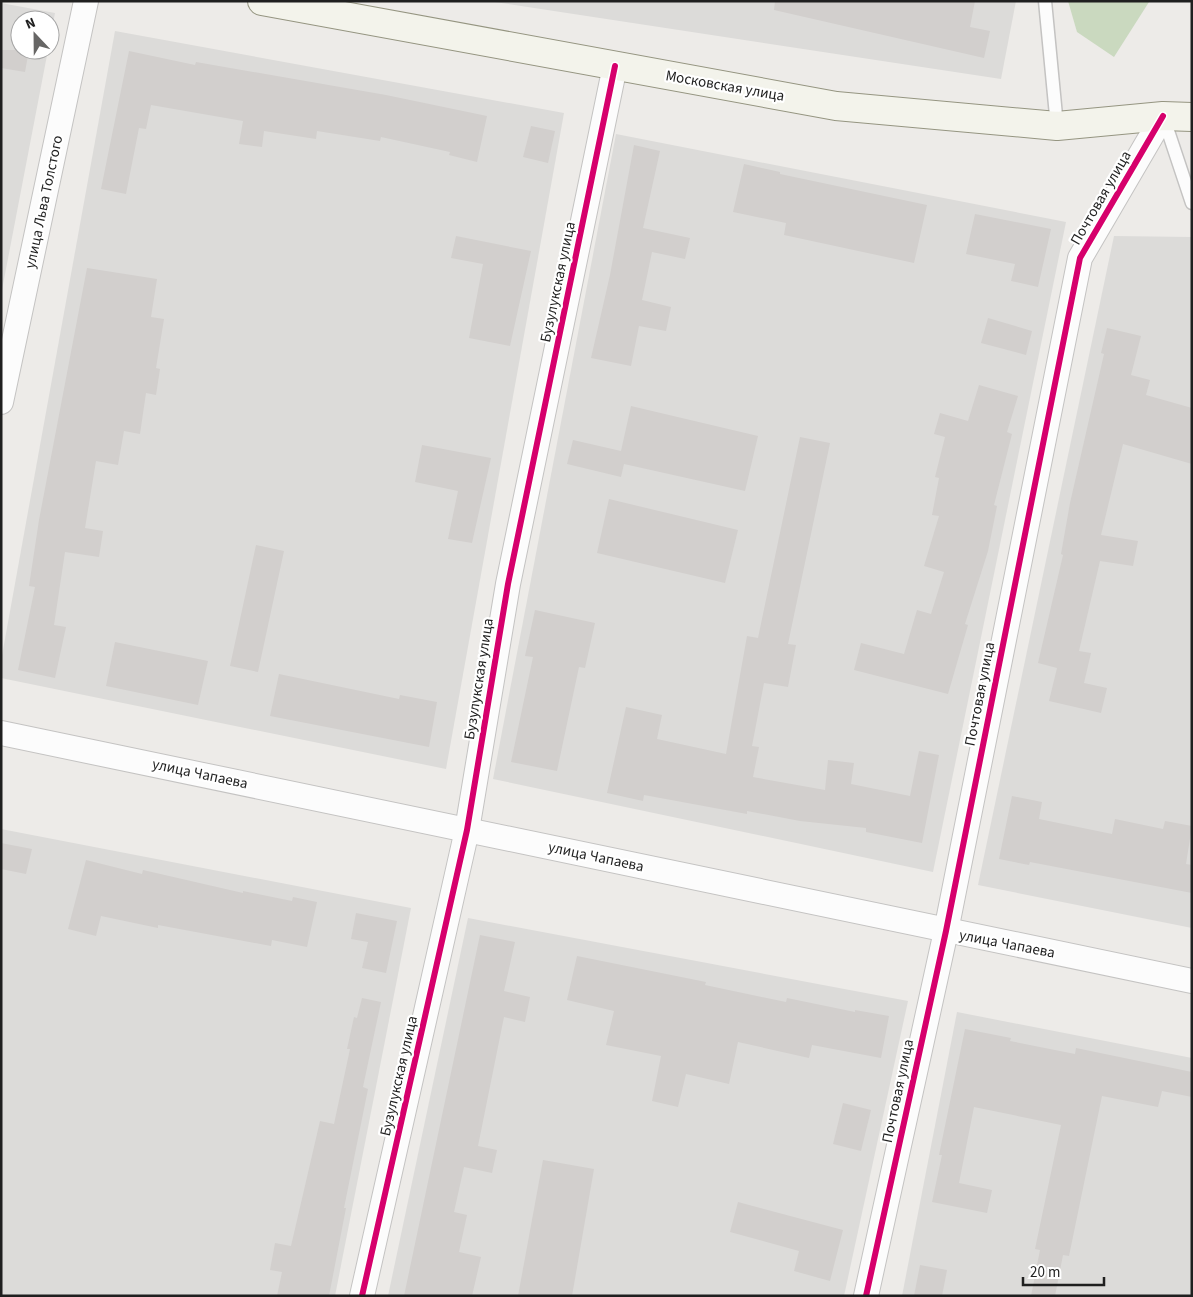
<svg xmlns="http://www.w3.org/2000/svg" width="1193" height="1297" viewBox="0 0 1193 1297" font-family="'Source Sans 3',sans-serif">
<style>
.residential{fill:#dcdbd9}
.forest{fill:#cad9bf}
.building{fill:#d2cfcd}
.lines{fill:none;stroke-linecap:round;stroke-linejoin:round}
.lane-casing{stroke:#c4c3c2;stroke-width:15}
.street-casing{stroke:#c4c3c2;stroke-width:26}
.secondary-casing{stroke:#959581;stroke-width:30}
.lane{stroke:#fcfcfc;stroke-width:12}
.street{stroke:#fcfcfc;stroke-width:24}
.secondary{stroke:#f3f3eb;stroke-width:28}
.cycleway-casing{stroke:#fff;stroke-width:9}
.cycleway{stroke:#d6006c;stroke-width:6}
.labels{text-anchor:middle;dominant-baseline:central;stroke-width:4.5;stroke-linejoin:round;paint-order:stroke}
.street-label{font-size:15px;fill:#1f1f1f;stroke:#fff}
</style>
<rect width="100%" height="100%" fill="#edebe8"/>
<g class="residential">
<path d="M 488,1 L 1016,1 L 1001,79 Z"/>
<path d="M 1,3 L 55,13 L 50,39 L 50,20 L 20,20 L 20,50 L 48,50 L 1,295 Z"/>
<path d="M 115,31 L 564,113 L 446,769 L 1,678 L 1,661 Z"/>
<path d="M 616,134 L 1066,222 L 933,872 L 493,779 Z"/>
<path d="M 1114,236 L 1192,237 L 1192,928 L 978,885 Z"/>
<path d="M 1,829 L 411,908 L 335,1296 L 1,1296 Z"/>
<path d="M 468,918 L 908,1001 L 844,1296 L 388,1296 Z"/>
<path d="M 957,1012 L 1192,1058 L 1192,1296 L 902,1296 Z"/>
</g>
<path class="forest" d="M 1068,1 L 1149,1 L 1149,2 L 1114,57 L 1077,32 Z"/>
<g class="building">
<path d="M 775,1 L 975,1 L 970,27 L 990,31 L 984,58 L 774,10 Z"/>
<path d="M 1,50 L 29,50 L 25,72 L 1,68 Z"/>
<path d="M 129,51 L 195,65 L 196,62 L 386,95 L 487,116 L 477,162 L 449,155 L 450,152 L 381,137 L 380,141 L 317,131 L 316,139 L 264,131 L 262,147 L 239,144 L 243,121 L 151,105 L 146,129 L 139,128 L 126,194 L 101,189 Z"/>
<path d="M 531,126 L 555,131 L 548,163 L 523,157 Z"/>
<path d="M 634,145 L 660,151 L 643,228 L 690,238 L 685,259 L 652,252 L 642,300 L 671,307 L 666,331 L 639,326 L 631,366 L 591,358 L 610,275 Z"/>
<path d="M 744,164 L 780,172 L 780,174 L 927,205 L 914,263 L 784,235 L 786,223 L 733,212 Z"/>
<path d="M 975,214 L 1051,229 L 1038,287 L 1011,281 L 1015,264 L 966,254 Z"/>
<path d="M 456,236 L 531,251 L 510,346 L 469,338 L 483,264 L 451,258 Z"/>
<path d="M 87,268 L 157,279 L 151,317 L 164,319 L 156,368 L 160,369 L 156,395 L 146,393 L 140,434 L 124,431 L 118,465 L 96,461 L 85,528 L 103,531 L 99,557 L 65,552 L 54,625 L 66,627 L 55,678 L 18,670 L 35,587 L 29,586 L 39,520 Z"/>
<path d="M 988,318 L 1032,331 L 1026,355 L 981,343 Z"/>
<path d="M 1107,328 L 1141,336 L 1131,375 L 1150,380 L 1146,395 L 1192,408 L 1192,464 L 1123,444 L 1101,535 L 1138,541 L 1133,566 L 1100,561 L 1079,651 L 1091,653 L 1084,683 L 1107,688 L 1101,713 L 1049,701 L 1057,668 L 1038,663 L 1063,555 L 1061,554 L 1070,503 L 1104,354 L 1101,353 Z"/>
<path d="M 979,385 L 1018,396 L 1007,432 L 1012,434 L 994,505 L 997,506 L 988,551 L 965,624 L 968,625 L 948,694 L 854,670 L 861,643 L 904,654 L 917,610 L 931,614 L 944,572 L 924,566 L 939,516 L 932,515 L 939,478 L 935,477 L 945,437 L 934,434 L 940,413 L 968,421 Z"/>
<path d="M 631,406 L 758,436 L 745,491 L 624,464 L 621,477 L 567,464 L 573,440 L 621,451 Z"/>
<path d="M 800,437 L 830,443 L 788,644 L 796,645 L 788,687 L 764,683 L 752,746 L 759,747 L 753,777 L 825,790 L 828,760 L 854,763 L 851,784 L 910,796 L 919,751 L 939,755 L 922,843 L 866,832 L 866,828 L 800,821 L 747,811 L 747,814 L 644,795 L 643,801 L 607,793 L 626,707 L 662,715 L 657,739 L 726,754 L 747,636 L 758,638 Z"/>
<path d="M 422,445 L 491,458 L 472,543 L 448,539 L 458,491 L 415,482 Z"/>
<path d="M 609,499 L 738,530 L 725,583 L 597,553 Z"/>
<path d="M 256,545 L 284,551 L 258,672 L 230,666 Z"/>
<path d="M 535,610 L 595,623 L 585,668 L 579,667 L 557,771 L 511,762 L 533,657 L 525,656 Z"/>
<path d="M 115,642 L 208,661 L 198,705 L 106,686 Z"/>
<path d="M 279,674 L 399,699 L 400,695 L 437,702 L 429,747 L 270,716 Z"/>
<path d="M 1012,796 L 1042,802 L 1039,819 L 1112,834 L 1115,819 L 1163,829 L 1165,821 L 1192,826 L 1186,864 L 1192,865 L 1192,893 L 1030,862 L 1029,865 L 999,859 Z"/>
<path d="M 1,843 L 32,849 L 26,874 L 1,869 Z"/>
<path d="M 86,860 L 142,874 L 143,870 L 243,893 L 243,891 L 292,901 L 293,897 L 317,902 L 307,947 L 272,940 L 271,946 L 158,925 L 158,928 L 101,916 L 96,936 L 68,929 Z"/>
<path d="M 356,913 L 397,921 L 386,973 L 362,968 L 368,942 L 351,939 Z"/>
<path d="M 480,935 L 515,942 L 504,991 L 530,997 L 525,1022 L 504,1017 L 478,1146 L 497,1150 L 492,1173 L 464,1167 L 454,1212 L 467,1215 L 459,1252 L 481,1257 L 472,1296 L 404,1296 Z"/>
<path d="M 577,956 L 706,982 L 705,985 L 786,1002 L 787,998 L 855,1012 L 855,1010 L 889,1016 L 881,1058 L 812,1045 L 809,1058 L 738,1042 L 729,1084 L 686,1074 L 678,1107 L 652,1101 L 661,1056 L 606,1045 L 614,1011 L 567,1000 Z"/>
<path d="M 362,998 L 381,1002 L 363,1087 L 368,1089 L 344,1208 L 346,1208 L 329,1296 L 277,1296 L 282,1272 L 270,1270 L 275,1243 L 291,1246 L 320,1121 L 334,1124 L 350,1049 L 347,1049 L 354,1017 L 357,1018 Z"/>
<path d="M 965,1029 L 1011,1038 L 1010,1041 L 1075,1054 L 1076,1048 L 1192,1072 L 1192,1097 L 1162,1091 L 1158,1107 L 1102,1096 L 1069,1256 L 1063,1255 L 1055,1296 L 1031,1296 L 1040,1250 L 1035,1249 L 1061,1125 L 974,1107 L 959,1183 L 992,1190 L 987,1213 L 932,1202 L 942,1155 L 939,1155 Z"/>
<path d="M 843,1103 L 871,1110 L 861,1151 L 833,1144 Z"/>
<path d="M 543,1160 L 594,1169 L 572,1296 L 518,1296 Z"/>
<path d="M 738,1202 L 843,1230 L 830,1281 L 794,1271 L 799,1251 L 730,1232 Z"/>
<path d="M 920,1265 L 947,1270 L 942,1296 L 914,1296 Z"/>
</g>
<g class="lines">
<g class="lane-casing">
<g id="lane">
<path d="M 1045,1 L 1057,126"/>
<path d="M 1163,116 L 1192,203"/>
</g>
</g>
<g class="street-casing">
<g id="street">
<path d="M 1,402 L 86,1"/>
<path d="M 1,733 L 1192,981"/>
<path d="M 362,1296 L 467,830 L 508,584 L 615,66"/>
<path d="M 866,1296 L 946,931 L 1080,258 L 1163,116"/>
</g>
</g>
<g class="secondary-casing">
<path id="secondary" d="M 262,1 L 836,106 L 1057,126 L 1163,116 L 1192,117"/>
</g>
<use href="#lane" class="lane"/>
<use href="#street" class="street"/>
<use href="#secondary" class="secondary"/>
<g class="cycleway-casing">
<g id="cycleway">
<path d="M 362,1296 L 467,830 L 508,584 L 615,66"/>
<path d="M 866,1296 L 946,931 L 1080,258 L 1163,116"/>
</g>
</g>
<use href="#cycleway" class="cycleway"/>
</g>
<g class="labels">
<g class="street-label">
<text transform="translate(725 86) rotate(10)">Московская улица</text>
<text transform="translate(1101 198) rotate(-60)">Почтовая улица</text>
<text transform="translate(44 202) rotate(-78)">улица Льва Толстого</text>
<text transform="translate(558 282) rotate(-78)">Бузулукская улица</text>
<text transform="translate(479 679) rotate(-81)">Бузулукская улица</text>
<text transform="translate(980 694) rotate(-79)">Почтовая улица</text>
<text transform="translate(200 774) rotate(12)">улица Чапаева</text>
<text transform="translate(596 857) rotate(12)">улица Чапаева</text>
<text transform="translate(1007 944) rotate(11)">улица Чапаева</text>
<text transform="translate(399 1076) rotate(-77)">Бузулукская улица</text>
<text transform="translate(898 1091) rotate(-78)">Почтовая улица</text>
</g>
</g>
<rect width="1193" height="1297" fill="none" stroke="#1f1f1f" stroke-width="5"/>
<g transform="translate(35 35) rotate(338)"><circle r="24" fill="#ffffff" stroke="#a5a5a5"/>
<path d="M0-4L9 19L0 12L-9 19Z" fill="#676665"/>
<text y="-8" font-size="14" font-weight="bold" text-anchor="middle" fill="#1f1f1f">N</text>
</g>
<path d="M1023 1277v8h81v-8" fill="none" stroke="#1f1f1f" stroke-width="2.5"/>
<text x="1030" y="1277" font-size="15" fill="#1f1f1f" stroke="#ffffff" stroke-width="4" paint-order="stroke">20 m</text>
</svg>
